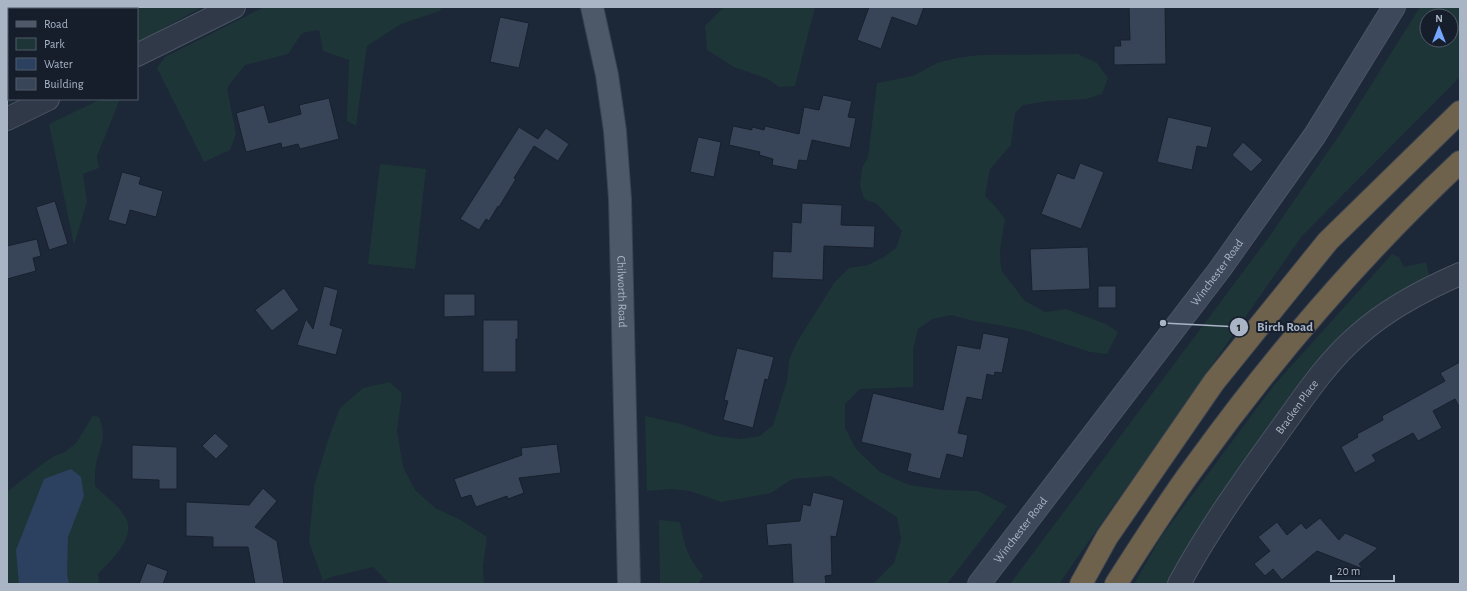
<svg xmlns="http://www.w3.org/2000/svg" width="1467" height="591" viewBox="0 0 1467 591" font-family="'Alegreya Sans',sans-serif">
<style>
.green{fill:#1e3538;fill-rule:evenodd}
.water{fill:#2c405f}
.building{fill:#384558;stroke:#18202e}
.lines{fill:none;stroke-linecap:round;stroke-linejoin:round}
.street-casing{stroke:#4b5463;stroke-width:24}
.secondary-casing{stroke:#4b5463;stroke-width:24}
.primary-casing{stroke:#394251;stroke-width:24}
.highway-casing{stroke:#38414f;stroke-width:24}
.street{stroke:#303948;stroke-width:22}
.secondary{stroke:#3d485b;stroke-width:22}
.primary{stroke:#4d5868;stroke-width:22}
.highway{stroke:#6f624c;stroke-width:22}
.labels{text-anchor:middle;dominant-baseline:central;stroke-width:4;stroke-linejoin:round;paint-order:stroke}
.street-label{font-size:12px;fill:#a9b4c5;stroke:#161e2c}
.leader{fill:none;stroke:#a9b4c5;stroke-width:1.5}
.callout-dot{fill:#a9b4c5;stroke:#161e2c;stroke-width:1.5}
.mark-label{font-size:12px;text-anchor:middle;font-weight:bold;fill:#111}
.callout-label{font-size:13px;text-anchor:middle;font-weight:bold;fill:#a9b4c5;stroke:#161e2c;stroke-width:4;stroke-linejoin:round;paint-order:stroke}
</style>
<rect width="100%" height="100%" fill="#1c2737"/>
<g class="green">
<path d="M 7,7 L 17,7 L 23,9 L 9,9 L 9,99 L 17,99 L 7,104 Z"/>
<path d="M 94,7 L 202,7 L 137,43 L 137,9 L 91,9 Z"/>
<path d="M 264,7 L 442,7 L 440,11 L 401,24 L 367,46 L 356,126 L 347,121 L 349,60 L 323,51 L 319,30 L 302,33 L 288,54 L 245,65 L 227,88 L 236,134 L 230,150 L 204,162 L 157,68 L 165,57 Z"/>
<path d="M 724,7 L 815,7 L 795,86 L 779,87 L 768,79 L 734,67 L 707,50 L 705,26 Z"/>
<path d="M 1420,7 L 1460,7 L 1460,77 L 1302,236 L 1059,584 L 1010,584 L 1269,237 L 1344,128 ZM 1427,16 L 1451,16 L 1451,40 L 1427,40 Z"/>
<path d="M 1078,54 L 1097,63 L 1108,78 L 1102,94 L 1086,99 L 1049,101 L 1023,105 L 1015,113 L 1011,145 L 990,169 L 985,196 L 995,206 L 1005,219 L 1000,250 L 1001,270 L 1025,301 L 1045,312 L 1066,309 L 1106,324 L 1118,332 L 1107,354 L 1090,352 L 1027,331 L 1004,326 L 974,321 L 951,315 L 933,319 L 918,329 L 913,350 L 913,387 L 860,389 L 845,404 L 845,428 L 856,449 L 880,472 L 909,485 L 945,490 L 978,491 L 1007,506 L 947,584 L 873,584 L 894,563 L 901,539 L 897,517 L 831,476 L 792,479 L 771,493 L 721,502 L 690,491 L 671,489 L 647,491 L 645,416 L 681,424 L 716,436 L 740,439 L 760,436 L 773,425 L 787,381 L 789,360 L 797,342 L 834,283 L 849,268 L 868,265 L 884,257 L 896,248 L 902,231 L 877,204 L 864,199 L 860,185 L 862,168 L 868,157 L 877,83 L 913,76 L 937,63 L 957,58 L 979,55 Z"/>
<path d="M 101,99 L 120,99 L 97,156 L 99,168 L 83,174 L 87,202 L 74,245 L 49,124 Z"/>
<path d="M 380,164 L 426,169 L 415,269 L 368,264 Z"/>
<path d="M 1392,254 L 1399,257 L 1404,267 L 1426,262 L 1430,278 L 1378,311 L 1169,584 L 1134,584 L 1161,537 L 1274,385 Z"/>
<path d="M 389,382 L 402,393 L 397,431 L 403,467 L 415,490 L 435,508 L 459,519 L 487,537 L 483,567 L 484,584 L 390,584 L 373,567 L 331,577 L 323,581 L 309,542 L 314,486 L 329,437 L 340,408 L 363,388 Z"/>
<path d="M 93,415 L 99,417 C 107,438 101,444 96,464 C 95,471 95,479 95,486 C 104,495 118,505 124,515 C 139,536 111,560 98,574 L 99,584 L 7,584 L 7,492 L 41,465 L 54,456 L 65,452 L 77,442 Z"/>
<path d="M 659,520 L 680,522 C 684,546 688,557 703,576 L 698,584 L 660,584 Z"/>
</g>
<path class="water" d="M 71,469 L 81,477 L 84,496 L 68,537 L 67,574 L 69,584 L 19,584 L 16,550 L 44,479 Z"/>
<g class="building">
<path d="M 869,7 L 924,7 L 917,26 L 892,17 L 881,49 L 857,40 Z"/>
<path d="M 1129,7 L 1165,7 L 1166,64 L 1114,65 L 1114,46 L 1121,46 L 1120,40 L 1130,40 Z"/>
<path d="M 500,17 L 529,23 L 519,68 L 490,62 Z"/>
<path d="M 823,95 L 852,101 L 848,117 L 856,118 L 850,148 L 812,140 L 807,161 L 799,160 L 797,170 L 772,165 L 773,159 L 759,155 L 760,152 L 729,145 L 733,126 L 752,130 L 752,127 L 764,130 L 765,126 L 799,134 L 804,107 L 819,110 Z"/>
<path d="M 329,98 L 339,139 L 300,149 L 298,144 L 282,148 L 281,143 L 246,152 L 236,113 L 264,105 L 269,123 L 301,114 L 299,105 Z"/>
<path d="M 1168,117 L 1212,127 L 1207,148 L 1197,146 L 1192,170 L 1157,162 Z"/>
<path d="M 519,127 L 538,139 L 546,128 L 569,144 L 558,161 L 534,146 L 514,178 L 516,179 L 499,207 L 498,206 L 489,221 L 486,219 L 479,230 L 460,219 Z"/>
<path d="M 698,137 L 721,142 L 714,177 L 690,172 Z"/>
<path d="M 1243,142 L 1263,160 L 1251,172 L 1232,155 Z"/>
<path d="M 1080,163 L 1104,172 L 1081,229 L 1041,214 L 1057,173 L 1074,179 Z"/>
<path d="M 122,172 L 141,177 L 139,184 L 163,191 L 156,217 L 130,210 L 126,225 L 108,220 Z"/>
<path d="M 55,201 L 68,244 L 49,250 L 36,207 Z"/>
<path d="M 802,203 L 842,205 L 841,225 L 875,226 L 874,248 L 824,246 L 823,280 L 772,278 L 773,251 L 791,252 L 792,222 L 801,223 Z"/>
<path d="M 37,239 L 41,256 L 33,258 L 36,271 L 7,279 L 7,246 Z"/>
<path d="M 1088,247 L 1090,289 L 1032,291 L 1030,249 Z"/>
<path d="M 324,286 L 338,290 L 330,325 L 343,329 L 336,355 L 297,345 L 306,319 L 313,329 Z"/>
<rect x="1098" y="286" width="18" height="22"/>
<path d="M 284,288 L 299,310 L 272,331 L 255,310 Z"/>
<path d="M 444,294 L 475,294 L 475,316 L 444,317 Z"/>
<path d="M 483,320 L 518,320 L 518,339 L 516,339 L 516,372 L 483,372 Z"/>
<path d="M 983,333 L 1009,338 L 1002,373 L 995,372 L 994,376 L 987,374 L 982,400 L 967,397 L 958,433 L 968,435 L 963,458 L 947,454 L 940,479 L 907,471 L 911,454 L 861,442 L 873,393 L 943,410 L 957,345 L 980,349 Z"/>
<path d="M 737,348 L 774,357 L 768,380 L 765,379 L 753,428 L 723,420 L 728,401 L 724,400 Z"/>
<path d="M 1460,362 L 1460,408 L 1455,399 L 1433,411 L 1442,428 L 1418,441 L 1413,433 L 1372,455 L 1376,461 L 1355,473 L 1341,447 L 1358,437 L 1357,434 L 1383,420 L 1382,416 L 1445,381 L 1440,373 Z"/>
<path d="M 215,433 L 229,446 L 216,459 L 202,446 Z"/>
<path d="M 557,444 L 561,473 L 519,478 L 524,493 L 508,499 L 507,496 L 476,507 L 471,495 L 461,498 L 454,479 L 522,455 L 521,448 Z"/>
<path d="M 132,445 L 177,447 L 177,489 L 159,489 L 159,480 L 132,479 Z"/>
<path d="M 263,488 L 277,501 L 255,527 L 277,541 L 284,584 L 255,584 L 248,547 L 213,547 L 213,537 L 186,536 L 186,502 L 249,505 Z"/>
<path d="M 813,492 L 844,500 L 836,537 L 831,536 L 832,575 L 825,576 L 826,584 L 793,584 L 791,544 L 768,546 L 766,524 L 800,521 L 803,504 L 810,506 Z"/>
<path d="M 1320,518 L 1339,540 L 1345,533 L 1378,548 L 1359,564 L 1363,569 L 1317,551 L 1282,580 L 1273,569 L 1265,576 L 1254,564 L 1270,551 L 1258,537 L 1277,522 L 1287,535 L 1301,523 L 1306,529 Z"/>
<path d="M 147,563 L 168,571 L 163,584 L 139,584 Z"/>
</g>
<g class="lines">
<g class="street-casing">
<g id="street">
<path d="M 137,55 L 234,7"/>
<path d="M 7,119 L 48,99"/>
<path id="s1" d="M 1179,584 C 1208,530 1244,480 1280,430 C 1304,397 1326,363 1357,336 C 1387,309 1423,290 1460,274"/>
</g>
</g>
<g class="secondary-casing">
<g id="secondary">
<path id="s2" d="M 979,584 L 1220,269 L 1315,135 L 1394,7"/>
</g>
</g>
<g class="primary-casing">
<g id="primary">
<path id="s3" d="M 592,7 L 607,75 L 615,131 L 620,199 L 629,584"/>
</g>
</g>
<g class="highway-casing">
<g id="highway">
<path d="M 1081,584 L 1107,537 L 1214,382 L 1328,241 L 1460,112"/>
<path d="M 1116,584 C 1142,543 1168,502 1197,463 C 1275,355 1363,253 1460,162"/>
</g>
</g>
<use href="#street" class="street"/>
<use href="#secondary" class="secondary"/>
<use href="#primary" class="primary"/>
<use href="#highway" class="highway"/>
</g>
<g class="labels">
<g class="street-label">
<text stroke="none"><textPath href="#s2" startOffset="392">Winchester Road</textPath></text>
<text stroke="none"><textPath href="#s3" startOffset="287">Chilworth Road</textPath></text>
<text stroke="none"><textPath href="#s1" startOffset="213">Bracken Place</textPath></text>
<text stroke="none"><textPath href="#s2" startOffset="68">Winchester Road</textPath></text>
</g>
</g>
<path class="leader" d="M1163 323L1239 327"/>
<g class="callout-dot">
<circle cx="1163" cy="323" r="4"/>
<circle cx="1239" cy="327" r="10"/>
</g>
<g class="mark-label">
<text x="1239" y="331">1</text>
</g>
<g class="callout-label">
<text x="1285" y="331">Birch Road</text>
</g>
<rect width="1467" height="591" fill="none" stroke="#a9b4c5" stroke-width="16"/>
<rect x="8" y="8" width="130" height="92" fill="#161e2c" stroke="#515a69"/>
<rect x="16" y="21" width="20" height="6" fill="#4d5868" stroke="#515a69"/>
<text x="44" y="28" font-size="12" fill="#a9b4c5">Road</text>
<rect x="16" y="38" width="20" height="12" fill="#1e3538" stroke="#515a69"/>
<text x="44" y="48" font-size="12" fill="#a9b4c5">Park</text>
<rect x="16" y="58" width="20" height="12" fill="#2c405f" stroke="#515a69"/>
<text x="44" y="68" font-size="12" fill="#a9b4c5">Water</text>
<rect x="16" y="78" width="20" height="12" fill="#384558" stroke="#515a69"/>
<text x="44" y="88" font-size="12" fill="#a9b4c5">Building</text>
<g transform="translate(1439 28)"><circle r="19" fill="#161e2c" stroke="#515a69"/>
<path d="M0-3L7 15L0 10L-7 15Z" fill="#75a7ff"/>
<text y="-6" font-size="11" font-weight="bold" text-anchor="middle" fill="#a9b4c5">N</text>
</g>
<path d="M1331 575v6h63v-6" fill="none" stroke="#a9b4c5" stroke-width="2"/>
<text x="1337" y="575" font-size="12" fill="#a9b4c5" stroke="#161e2c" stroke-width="3" paint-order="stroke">20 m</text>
</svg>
